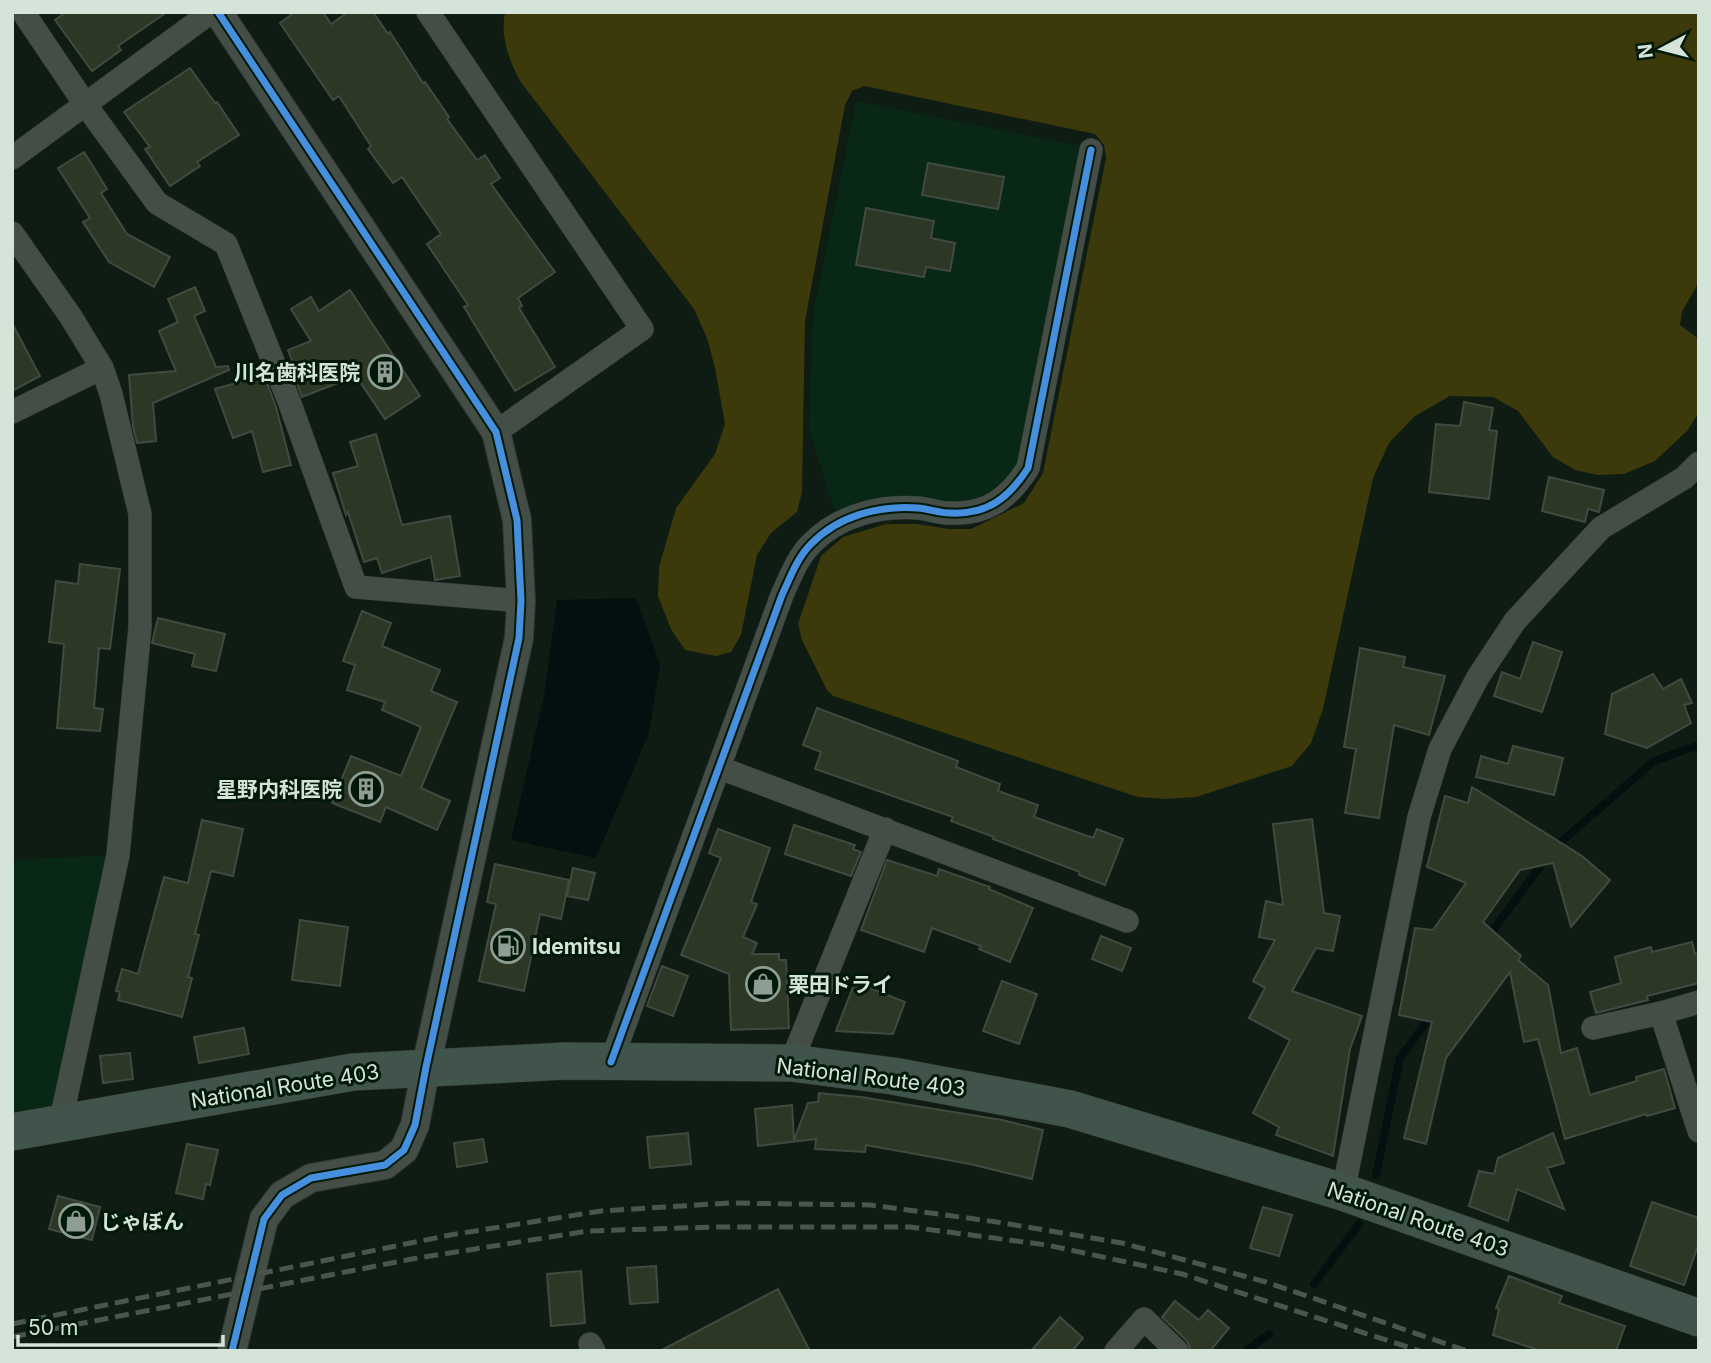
<svg xmlns="http://www.w3.org/2000/svg" width="1711" height="1363" viewBox="0 0 1711 1363" font-family="Inter,'Noto Sans JP',sans-serif">
<style>
.built{fill:#082715}
.green{fill:#3c390b}
.water{fill:#041010}
.lines{fill:none;stroke-linecap:round;stroke-linejoin:round}
.stream{stroke:#041010;stroke-width:8}
.building{fill:#2c3726;stroke:#414a41;stroke-width:2}
.minor-casing{stroke:#2d3630;stroke-width:24}
.tertiary-casing{stroke:#2d3630;stroke-width:30}
.trunk-casing{stroke:#2d3630;stroke-width:38}
.minor{stroke:#444e47;stroke-width:23}
.tertiary{stroke:#444e47;stroke-width:28}
.trunk{stroke:#41544c;stroke-width:37}
.rail{stroke:#4a554e;stroke-width:5;stroke-dasharray:14 7;stroke-linecap:butt}
.cycleway-casing{stroke:#011909;stroke-width:11}
.cycleway{stroke:#468fdf;stroke-width:7}
.labels{text-anchor:middle;dominant-baseline:central;stroke-width:6;stroke-linejoin:round;paint-order:stroke}
.poi-label{font-size:21px;font-weight:bold;fill:#d5e4d9;stroke:#011909;text-anchor:start}
.street-label{font-size:21px;fill:#d5e4d9;stroke:#011909}
</style>
<rect width="100%" height="100%" fill="#0e1c13"/>
<g class="built">
<path d="M 856,101 L 1085,147 L 1022,464 L 1012,483 L 973,505 L 835,513 L 809,429 L 813,314 Z"/>
<path d="M 118,855 L 60,1125 L 12,1132 L 12,860 Z"/>
</g>
<path class="green" d="M 505,12 L 1699,12 L 1699,282 L 1682,312 L 1680,325 L 1699,339 L 1699,412 L 1687,431 L 1655,461 L 1624,474 L 1598,475 L 1575,470 L 1553,457 L 1518,411 L 1493,397 L 1450,396 L 1415,416 L 1389,443 L 1373,478 L 1323,709 L 1311,743 L 1292,766 L 1196,797 L 1167,799 L 1138,797 L 833,696 L 827,690 L 802,640 L 798,624 L 821,556 L 843,537 L 886,524 L 917,524 L 949,529 L 971,529 L 1024,503 L 1043,473 L 1106,158 L 1104,145 L 1095,134 L 864,86 L 852,91 L 845,105 L 805,321 L 802,492 L 797,512 L 771,533 L 757,555 L 741,635 L 731,652 L 716,656 L 685,650 L 671,629 L 658,596 L 659,567 L 676,508 L 715,454 L 725,424 L 715,368 L 707,338 L 694,309 L 520,81 C 509,60 500,37 505,12 Z"/>
<path class="water" d="M 636,598 L 660,664 L 649,733 L 596,858 L 511,840 L 544,696 L 557,600 Z"/>
<g class="lines">
<g class="stream">
<path d="M 1488,937 L 1554,848 L 1654,761 L 1699,745"/>
<path d="M 1376,1175 L 1400,1058 L 1433,1013"/>
<path d="M 1314,1284 L 1359,1224"/>
<path d="M 1246,1351 L 1269,1334"/>
</g>
</g>
<g class="building">
<path d="M 66,12 L 167,12 L 118,46 L 121,50 L 92,71 L 55,20 Z"/>
<path d="M 295,12 L 323,12 L 331,24 L 348,12 L 373,12 L 388,34 L 390,32 L 423,83 L 425,82 L 449,117 L 447,119 L 477,160 L 485,155 L 500,178 L 491,184 L 555,272 L 518,298 L 522,306 L 519,308 L 555,367 L 515,391 L 464,307 L 468,305 L 427,244 L 441,234 L 402,177 L 393,183 L 368,149 L 371,146 L 339,96 L 333,100 L 280,23 Z"/>
<path d="M 190,68 L 215,103 L 217,102 L 239,135 L 197,162 L 200,166 L 170,186 L 145,149 L 150,147 L 124,112 Z"/>
<path d="M 84,152 L 107,189 L 101,193 L 127,234 L 170,257 L 154,287 L 109,262 L 83,222 L 90,218 L 58,168 Z"/>
<path d="M 928,163 L 1004,177 L 998,209 L 922,195 Z"/>
<path d="M 866,208 L 934,221 L 931,238 L 955,243 L 950,271 L 926,267 L 924,277 L 856,265 Z"/>
<path d="M 195,287 L 205,311 L 194,316 L 216,367 L 228,366 L 229,370 L 153,403 L 156,441 L 137,443 L 133,427 L 129,375 L 176,371 L 159,331 L 178,322 L 168,299 Z"/>
<path d="M 350,290 L 420,396 L 385,419 L 356,376 L 302,397 L 291,368 L 294,366 L 288,350 L 311,341 L 291,309 L 311,297 L 319,311 Z"/>
<path d="M 12,323 L 40,376 L 12,391 Z"/>
<path d="M 264,375 L 276,407 L 291,465 L 263,472 L 252,431 L 233,438 L 215,389 Z"/>
<path d="M 1464,402 L 1493,408 L 1489,430 L 1497,431 L 1489,499 L 1429,492 L 1436,424 L 1460,426 Z"/>
<path d="M 376,434 L 402,525 L 450,516 L 460,576 L 435,580 L 431,557 L 382,573 L 377,558 L 364,562 L 348,512 L 346,515 L 333,473 L 358,466 L 350,442 Z"/>
<path d="M 1549,477 L 1604,490 L 1599,512 L 1588,509 L 1585,522 L 1542,511 Z"/>
<path d="M 80,564 L 120,569 L 110,649 L 99,648 L 94,708 L 103,709 L 100,731 L 57,728 L 64,644 L 49,642 L 56,581 L 78,584 Z"/>
<path d="M 362,611 L 391,623 L 382,646 L 440,670 L 431,691 L 457,702 L 421,788 L 450,801 L 437,830 L 386,807 L 380,822 L 332,803 L 351,756 L 401,776 L 421,727 L 382,710 L 385,702 L 347,690 L 355,665 L 343,661 Z"/>
<path d="M 158,618 L 225,634 L 216,671 L 192,666 L 195,654 L 152,643 Z"/>
<path d="M 1533,642 L 1562,652 L 1542,712 L 1494,696 L 1502,672 L 1520,679 Z"/>
<path d="M 1360,648 L 1405,657 L 1403,667 L 1445,676 L 1429,735 L 1394,725 L 1379,818 L 1345,813 L 1356,749 L 1344,747 Z"/>
<path d="M 1653,674 L 1663,689 L 1681,679 L 1692,703 L 1684,705 L 1691,723 L 1647,748 L 1605,734 L 1612,694 Z"/>
<path d="M 817,708 L 958,761 L 956,767 L 1000,784 L 998,791 L 1038,805 L 1034,817 L 1093,838 L 1097,829 L 1123,839 L 1105,885 L 1079,875 L 1080,872 L 993,839 L 994,837 L 951,821 L 953,817 L 815,769 L 821,752 L 803,745 Z"/>
<path d="M 1513,746 L 1563,758 L 1554,795 L 1476,777 L 1481,756 L 1508,764 Z"/>
<path d="M 1472,787 L 1582,856 L 1610,880 L 1571,927 L 1553,863 L 1520,870 L 1483,922 L 1521,956 L 1518,960 L 1548,985 L 1561,1053 L 1577,1048 L 1590,1095 L 1637,1081 L 1636,1077 L 1664,1069 L 1675,1108 L 1647,1116 L 1646,1114 L 1565,1139 L 1538,1039 L 1524,1042 L 1510,972 L 1446,1058 L 1426,1144 L 1404,1138 L 1432,1022 L 1399,1015 L 1415,928 L 1433,930 L 1466,883 L 1427,867 L 1445,796 L 1468,803 Z"/>
<path d="M 1312,819 L 1324,913 L 1340,916 L 1333,951 L 1316,948 L 1292,991 L 1362,1016 L 1350,1049 L 1333,1156 L 1276,1135 L 1279,1127 L 1253,1113 L 1290,1040 L 1249,1018 L 1265,988 L 1253,981 L 1275,940 L 1259,937 L 1266,901 L 1283,905 L 1273,824 Z"/>
<path d="M 202,820 L 243,829 L 233,876 L 211,871 L 195,934 L 199,935 L 188,977 L 192,978 L 182,1017 L 118,1000 L 120,992 L 116,991 L 122,969 L 138,974 L 164,877 L 188,883 Z"/>
<path d="M 794,825 L 855,845 L 853,849 L 861,852 L 851,876 L 785,854 Z"/>
<path d="M 718,829 L 770,848 L 751,902 L 757,904 L 743,937 L 757,943 L 752,954 L 779,954 L 779,960 L 786,960 L 789,1028 L 731,1030 L 729,974 L 681,955 L 721,858 L 709,853 Z"/>
<path d="M 887,860 L 937,876 L 939,869 L 990,887 L 989,889 L 1033,908 L 1010,962 L 979,949 L 981,946 L 932,928 L 924,952 L 861,930 Z"/>
<path d="M 495,864 L 569,880 L 561,919 L 540,914 L 524,991 L 479,981 L 496,904 L 487,902 Z"/>
<path d="M 573,868 L 595,873 L 588,900 L 567,896 Z"/>
<path d="M 300,920 L 348,927 L 340,986 L 292,980 Z"/>
<path d="M 1101,936 L 1131,948 L 1122,971 L 1092,959 Z"/>
<path d="M 1692,942 L 1695,954 L 1699,953 L 1699,983 L 1647,996 L 1648,1000 L 1596,1013 L 1590,992 L 1621,983 L 1615,957 L 1651,947 L 1652,952 Z"/>
<path d="M 662,966 L 688,976 L 673,1016 L 647,1006 Z"/>
<path d="M 1002,981 L 1037,994 L 1019,1044 L 983,1031 Z"/>
<path d="M 855,982 L 905,1002 L 893,1034 L 836,1031 Z"/>
<path d="M 244,1028 L 249,1054 L 199,1063 L 194,1037 Z"/>
<path d="M 130,1053 L 133,1079 L 103,1083 L 100,1056 Z"/>
<path d="M 819,1093 L 861,1097 L 1002,1120 L 1043,1130 L 1032,1179 L 970,1164 L 866,1145 L 865,1152 L 815,1149 L 816,1139 L 758,1146 L 755,1109 L 792,1105 L 794,1140 L 808,1103 L 818,1102 Z"/>
<path d="M 688,1133 L 691,1164 L 650,1168 L 647,1137 Z"/>
<path d="M 1553,1133 L 1564,1163 L 1547,1168 L 1564,1209 L 1517,1189 L 1508,1221 L 1469,1206 L 1479,1171 L 1494,1174 L 1498,1158 Z"/>
<path d="M 483,1139 L 487,1162 L 457,1167 L 454,1143 Z"/>
<path d="M 187,1144 L 218,1150 L 210,1185 L 206,1184 L 203,1199 L 176,1193 Z"/>
<path d="M 58,1196 L 100,1207 L 92,1240 L 49,1229 Z"/>
<path d="M 1652,1202 L 1699,1218 L 1699,1243 L 1684,1285 L 1630,1266 Z"/>
<path d="M 1263,1207 L 1292,1215 L 1279,1256 L 1250,1248 Z"/>
<path d="M 656,1266 L 658,1302 L 630,1304 L 627,1268 Z"/>
<path d="M 581,1271 L 585,1323 L 551,1326 L 547,1274 Z"/>
<path d="M 1509,1276 L 1562,1296 L 1559,1303 L 1625,1326 L 1616,1351 L 1541,1351 L 1493,1335 L 1499,1309 L 1496,1308 Z"/>
<path d="M 778,1289 L 810,1351 L 660,1351 Z"/>
<path d="M 1175,1301 L 1199,1320 L 1208,1310 L 1229,1328 L 1210,1351 L 1191,1351 L 1187,1341 L 1162,1317 Z"/>
<path d="M 1060,1317 L 1083,1338 L 1072,1351 L 1031,1351 Z"/>
</g>
<g class="lines">
<g class="minor-casing">
<g id="minor">
<path d="M 23,12 L 85,104 L 157,203 L 226,244 L 289,401 L 356,587 L 521,601"/>
<path d="M 428,12 L 642,329 L 496,432"/>
<path d="M 12,158 L 211,12"/>
<path d="M 12,233 L 71,317 L 102,368 L 111,394 L 140,514 L 140,627 L 118,855 L 60,1125"/>
<path d="M 12,412 L 102,368"/>
<path d="M 720,768 L 1127,921"/>
<path d="M 1661,1013 L 1699,1131"/>
<path d="M 1593,1028 L 1661,1013 L 1699,1002"/>
<path d="M 611,1062 L 782,595 C 790,578 797,558 811,544 C 838,516 879,505 918,508 C 929,509 939,513 950,513 C 987,515 1009,498 1028,468 L 1091,150"/>
<path d="M 791,1063 L 885,829"/>
<path d="M 1343,1192 L 1419,817 L 1440,749 L 1478,677 L 1515,621 L 1601,528 L 1684,478 L 1699,463"/>
<path d="M 590,1344 L 594,1351"/>
<path d="M 1116,1351 L 1144,1319 L 1177,1351"/>
</g>
</g>
<g class="tertiary-casing">
<path id="tertiary" d="M 218,12 L 496,432 L 517,520 L 521,601 L 519,638 L 426,1067 L 415,1125 L 404,1150 L 385,1165 L 311,1178 L 282,1195 L 264,1219 L 232,1351"/>
</g>
<g class="trunk-casing">
<path id="trunk" d="M 12,1132 L 353,1072 L 565,1061 L 791,1063 L 893,1076 L 1070,1109 L 1343,1192 L 1699,1318"/>
</g>
<use href="#minor" class="minor"/>
<use href="#tertiary" class="tertiary"/>
<use href="#trunk" class="trunk"/>
<g class="rail">
<path d="M 12,1324 L 450,1235 L 601,1211 L 730,1203 L 871,1205 L 997,1222 L 1122,1243 L 1266,1282 L 1467,1351"/>
<path d="M 12,1337 L 412,1259 L 588,1231 L 716,1227 L 910,1227 L 1047,1245 L 1182,1274 L 1420,1351"/>
</g>
<g class="cycleway-casing">
<g id="cycleway">
<path d="M 218,12 L 496,432 L 517,520 L 521,601 L 519,638 L 426,1067 L 415,1125 L 404,1150 L 385,1165 L 311,1178 L 282,1195 L 264,1219 L 232,1351"/>
<path d="M 611,1062 L 782,595 C 790,578 797,558 811,544 C 838,516 879,505 918,508 C 929,509 939,513 950,513 C 987,515 1009,498 1028,468 L 1091,150"/>
</g>
</g>
<use href="#cycleway" class="cycleway"/>
</g>
<defs>
<g id="building-ring" transform="scale(1.75)"><circle r="9.5" fill="#011909" stroke="#8f9e94" stroke-width="1.5"/><path d="M-4-6H4V6H1V3H-1V6H-4ZM-2.5-4.3h1.7v1.8h-1.7ZM.8-4.3h1.7v1.8H.8ZM-2.5-1h1.7V.8h-1.7ZM.8-1h1.7V.8H.8Z" fill="#8f9e94"/></g>
<g id="fuel-ring" transform="scale(1.75)"><circle r="9.5" fill="#011909" stroke="#8f9e94" stroke-width="1.5"/><path d="M-5.5-6h7V0h2V4h1.3V-2.5L3-4.5l.8-.8L6-3V5H2.5V1h-1V6h-7ZM-4.2-4.7v3.2H.2V-4.7Z" fill="#8f9e94"/></g>
<g id="shop-ring" transform="scale(1.75)"><circle r="9.5" fill="#011909" stroke="#8f9e94" stroke-width="1.5"/><path d="M-5-2.5h2.3a2.7 3.5 0 0 1 5.4 0H5L5.5 6h-11ZM-1.5-2.5h3a1.5 2.3 0 0 0-3 0Z" fill="#8f9e94"/></g>
</defs>
<g fill-rule="evenodd">
<use href="#building-ring" x="385" y="372"/>
<use href="#building-ring" x="366" y="789"/>
<use href="#fuel-ring" x="508" y="946"/>
<use href="#shop-ring" x="763" y="984"/>
<use href="#shop-ring" x="76" y="1221"/>
</g>
<g class="labels">
<g class="poi-label">
<text x="360" y="372" text-anchor="end">川名歯科医院</text>
<text x="342" y="789" text-anchor="end">星野内科医院</text>
<text x="532" y="946">Idemitsu</text>
<text x="788" y="984">栗田ドライ</text>
<text x="100" y="1221">じゃぼん</text>
</g>
<g class="street-label">
<text transform="translate(871 1077) rotate(7)">National Route 403</text>
<text transform="translate(285 1086) rotate(-9)">National Route 403</text>
<text transform="translate(1418 1219) rotate(19)">National Route 403</text>
</g>
</g>
<rect width="1711" height="1363" fill="none" stroke="#d5e4d9" stroke-width="28"/>
<g transform="translate(1662 49) rotate(263)" stroke="#011909" stroke-width="5" paint-order="stroke">
<path d="M0-5L12 26L0 18L-12 26Z" fill="#d5e4d9"/>
<text y="-10" font-size="19" font-weight="bold" text-anchor="middle" fill="#d5e4d9">N</text>
</g>
<path d="M18 1335v10h205v-10" fill="none" stroke="#d5e4d9" stroke-width="3.5"/>
<text x="28" y="1335" font-size="21" fill="#d5e4d9" stroke="#011909" stroke-width="5" paint-order="stroke">50 m</text>
</svg>
